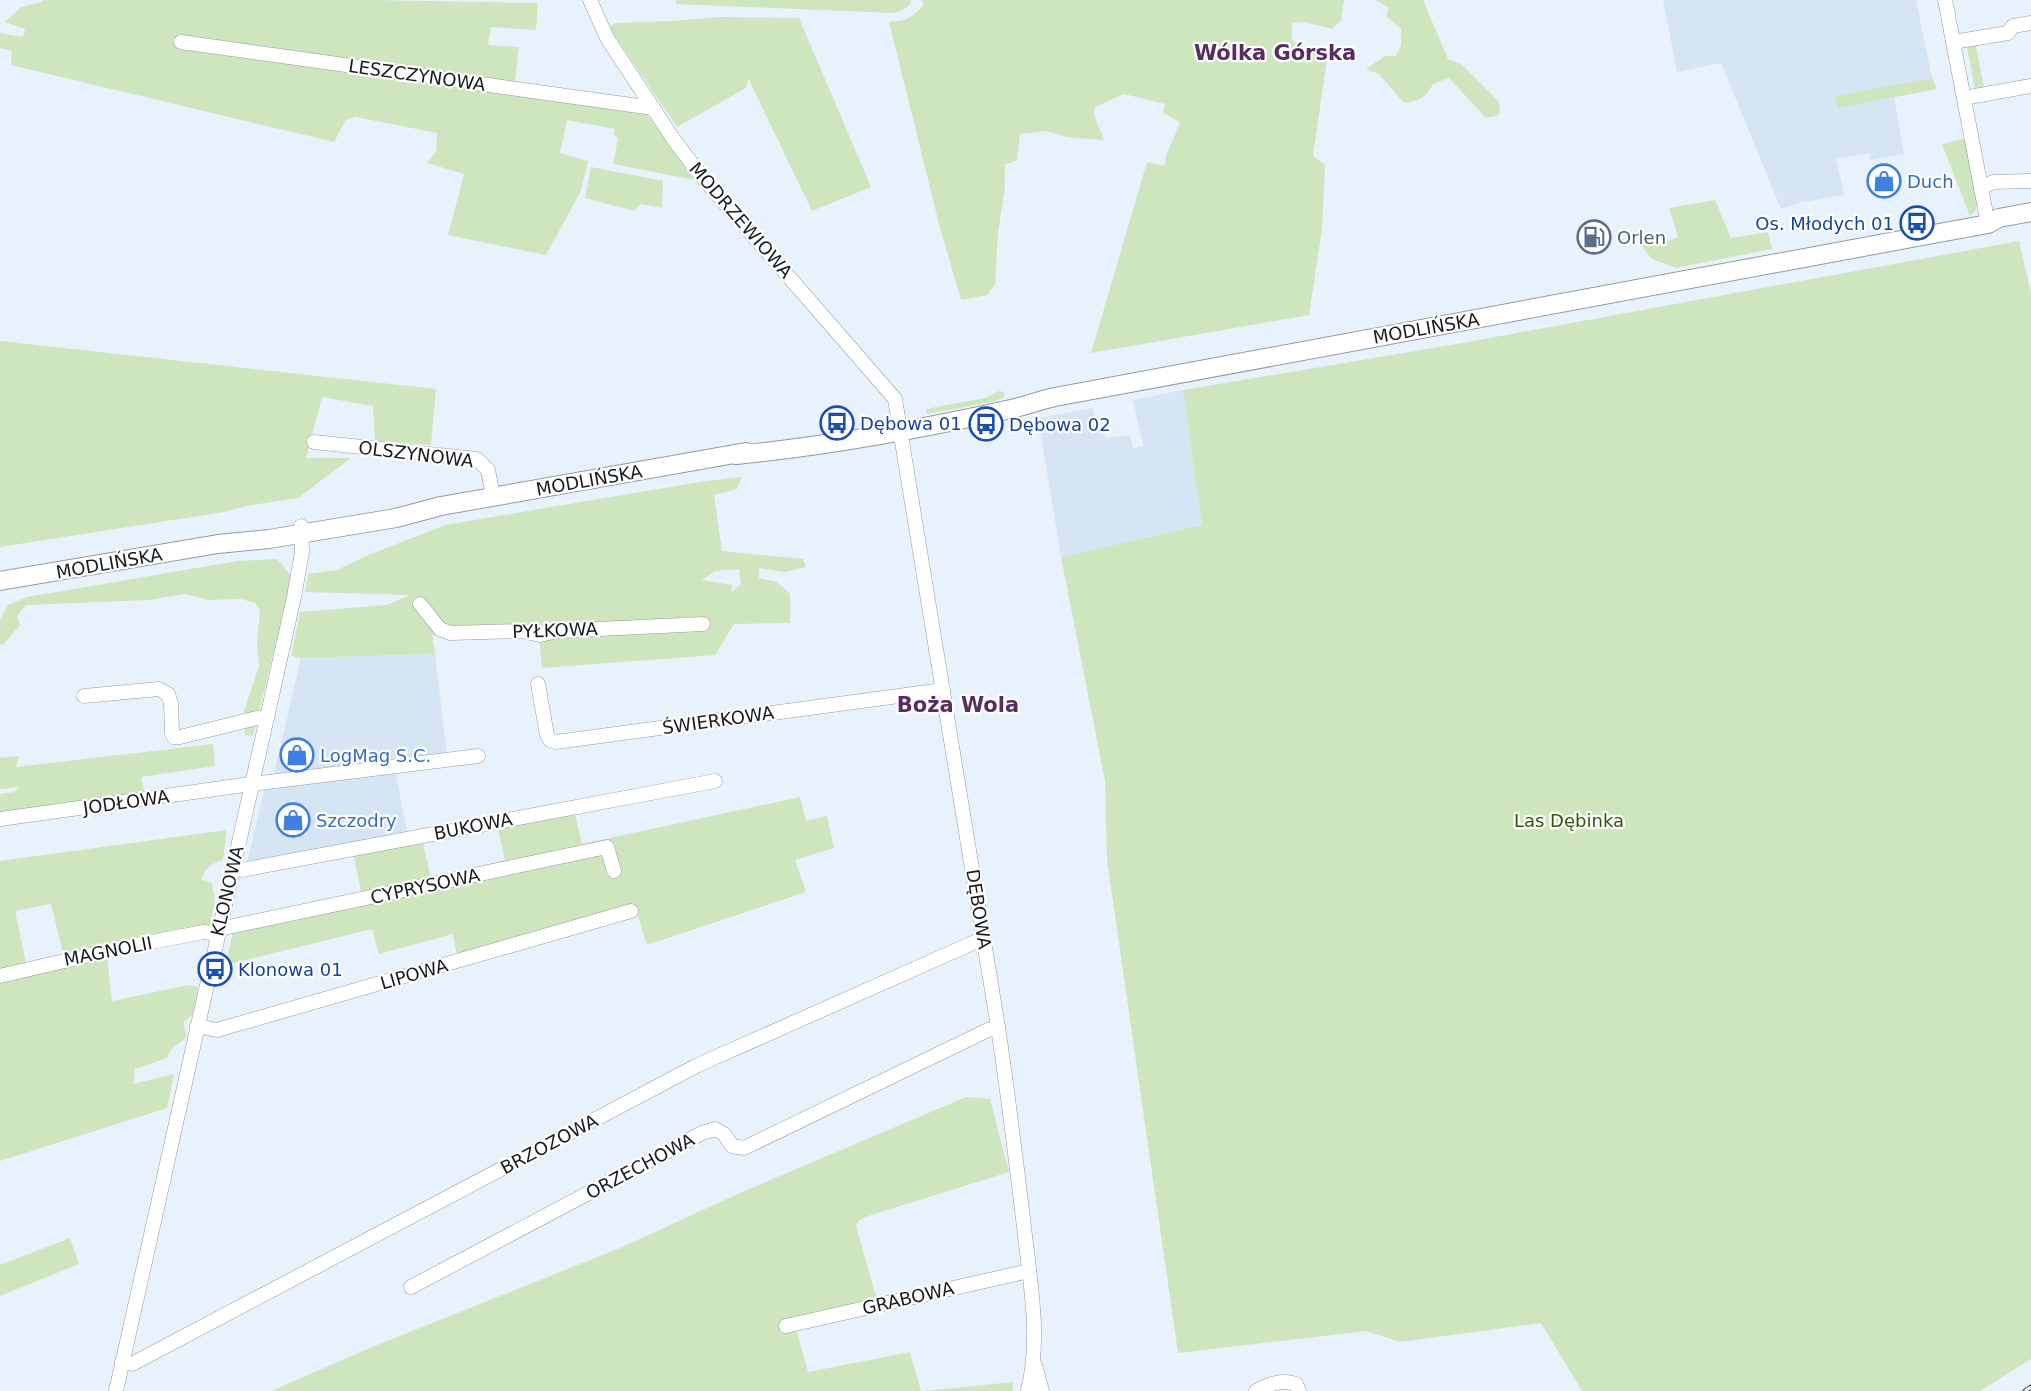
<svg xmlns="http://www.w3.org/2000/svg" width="2031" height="1391" viewBox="0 0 2031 1391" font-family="'DejaVu Sans',sans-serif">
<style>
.built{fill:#d5e5f4}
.green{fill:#cee6be;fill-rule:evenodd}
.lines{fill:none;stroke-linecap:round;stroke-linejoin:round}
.minor-casing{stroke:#939ca5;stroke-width:15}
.major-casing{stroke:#939ca5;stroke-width:20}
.minor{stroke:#fff;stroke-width:14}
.major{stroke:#fff;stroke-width:18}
.rail-casing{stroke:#464b50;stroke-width:5}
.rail{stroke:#fefefe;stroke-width:3;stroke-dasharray:9;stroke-linecap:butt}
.labels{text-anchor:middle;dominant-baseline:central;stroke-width:4.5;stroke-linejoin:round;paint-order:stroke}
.street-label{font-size:18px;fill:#181b1f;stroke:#fefefe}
.shop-label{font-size:18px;fill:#366cbe;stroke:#fefefe;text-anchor:start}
.transit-label{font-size:18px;fill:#164399;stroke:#fefefe;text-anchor:start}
.service-label{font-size:18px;fill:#4e5e75;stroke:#fefefe;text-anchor:start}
.park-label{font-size:18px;fill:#335411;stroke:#fefefe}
.quarter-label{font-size:21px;font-weight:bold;fill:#562c61;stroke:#fefefe}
</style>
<rect width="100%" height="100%" fill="#e8f2fc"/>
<g class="built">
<path d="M 1663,0 L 1916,0 L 1932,78 L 1836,97 L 1838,108 L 1894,97 L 1904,154 L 1870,160 L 1869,153 L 1836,159 L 1844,195 L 1798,203 L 1781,209 L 1721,63 L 1677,72 Z"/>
<path d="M 1183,390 L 1202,525 L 1061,557 L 1038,418 L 1093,408 L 1097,428 L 1103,428 L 1106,438 L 1130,435 L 1133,449 L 1143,446 L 1133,400 Z"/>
<path d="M 435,654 L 447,756 L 273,778 L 301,658 Z"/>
<path d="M 395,770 L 408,836 L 246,867 L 265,787 Z"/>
</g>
<g class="green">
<path d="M 44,0 L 373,0 L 538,3 L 536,30 L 491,27 L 488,45 L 519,47 L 514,87 L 642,107 L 694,180 L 613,164 L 618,138 L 613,135 L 615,129 L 567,120 L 560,153 L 588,161 L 581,191 L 546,255 L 448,235 L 464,174 L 427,163 L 436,152 L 437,133 L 356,117 L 346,120 L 334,142 L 11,65 L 12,51 L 0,48 L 0,33 L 23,37 L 25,29 L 5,22 L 21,7 L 39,3 Z"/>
<path d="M 677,0 L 910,0 L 911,3 L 906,8 L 895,13 L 675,4 Z"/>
<path d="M 922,0 L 1344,0 L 1341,20 L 1332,29 L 1305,22 L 1292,23 L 1292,40 L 1306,50 L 1320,46 L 1341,49 L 1327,59 L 1313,156 L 1325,165 L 1322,229 L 1309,315 L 1091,353 L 1147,162 L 1165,166 L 1166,156 L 1180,122 L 1163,113 L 1165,104 L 1124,94 L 1095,107 L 1094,115 L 1104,140 L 1066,137 L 1046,131 L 1020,134 L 1017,160 L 1005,165 L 1005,187 L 998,233 L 995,285 L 987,295 L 961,300 L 939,224 L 889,22 C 905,21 913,18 923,5 Z"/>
<path d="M 1375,0 L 1423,0 L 1448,59 L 1461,64 L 1499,102 L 1500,113 L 1497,116 L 1486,118 L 1449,78 L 1433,84 C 1424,99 1421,100 1404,103 L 1379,74 L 1366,69 L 1385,56 L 1396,56 L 1401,45 L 1401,29 L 1386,16 L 1389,8 Z"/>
<path d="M 719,17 L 799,18 L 871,187 L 812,211 L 748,78 L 746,88 L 677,127 L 609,27 L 615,23 L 673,21 Z"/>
<path d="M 1975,41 L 1985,93 L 1976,94 L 1966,42 Z"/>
<path d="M 1932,78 L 1937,89 L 1838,108 L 1835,96 Z"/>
<path d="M 1962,139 L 1965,140 L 1979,201 L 1975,211 L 1970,216 L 1942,144 Z"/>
<path d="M 591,167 L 663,181 L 662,208 L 641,204 L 634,211 L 585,198 Z"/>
<path d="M 1715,200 L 1731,238 L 1768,232 L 1772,249 L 1676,268 L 1652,259 L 1637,240 L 1650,236 L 1655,246 L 1678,237 L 1669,208 Z"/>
<path d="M 2019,241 L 2031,293 L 2031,1359 L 1980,1391 L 1582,1391 L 1541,1323 L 1400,1342 L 1366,1331 L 1178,1353 L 1107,860 L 1105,781 L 1061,557 L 1202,525 L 1183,390 L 1457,344 Z"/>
<path d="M 0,341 L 436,389 L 431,445 L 375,441 L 373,406 L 322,397 L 306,458 L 351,458 L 298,498 L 246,506 L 224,512 L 0,547 Z"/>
<path d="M 999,391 L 1004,392 L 1004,397 L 995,401 L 927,414 L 926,409 L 985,398 Z"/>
<path d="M 742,477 L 737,489 L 714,495 L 722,551 L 803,559 L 806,567 L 785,572 L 759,568 L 759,578 L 777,582 L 790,594 L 790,623 L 734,624 L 715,655 L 542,668 L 538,627 L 432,635 L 435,654 L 301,658 L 291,656 L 300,612 L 387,605 L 410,595 L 305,592 L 308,574 L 337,570 L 366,556 L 445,525 L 706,481 ZM 739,569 L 741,584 L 731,593 L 732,585 L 701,580 L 716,571 Z"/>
<path d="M 277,559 L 292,577 L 253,736 L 245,735 L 244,711 L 259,666 L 257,640 L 260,611 L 255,603 L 241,599 L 209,600 L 185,594 L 149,600 L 26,605 L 17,616 L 20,625 L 4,644 L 0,645 L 0,620 L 8,605 L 27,597 L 237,561 Z"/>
<path d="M 213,744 L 215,766 L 141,777 L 145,795 L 0,815 L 0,794 L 14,792 L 20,787 L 0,789 L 0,758 L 19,756 L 16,767 Z"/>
<path d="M 800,797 L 806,821 L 827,816 L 834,848 L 795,860 L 806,892 L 647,945 L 635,906 L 457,957 L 453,934 L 379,954 L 372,929 L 226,965 L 235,920 L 361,892 L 353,852 L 422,839 L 431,878 L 505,860 L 497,825 L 574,810 L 582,844 Z"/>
<path d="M 227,830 L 223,859 C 213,864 205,867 201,879 L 212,883 L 215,900 L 210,926 L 63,953 L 51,904 L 15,911 L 28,973 L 107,957 L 112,1001 L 189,985 L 198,987 L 193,1014 L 183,1023 L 187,1037 L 171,1049 L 167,1058 L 135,1069 L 133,1084 L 174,1074 L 167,1108 L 0,1161 L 0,861 Z"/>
<path d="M 966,1097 L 990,1099 L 1009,1172 L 865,1217 L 858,1221 L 856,1226 L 878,1304 L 794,1321 L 808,1372 L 910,1352 L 921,1391 L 271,1391 L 372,1347 L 620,1248 L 742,1192 Z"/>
<path d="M 70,1238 L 79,1264 L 0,1296 L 0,1265 Z"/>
<path d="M 1013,1382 L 1013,1391 L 925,1391 Z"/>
</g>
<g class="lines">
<g class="minor-casing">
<g id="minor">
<path d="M 590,0 L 607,38 L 674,140 L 703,178 L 895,399 L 998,1027 C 1008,1094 1016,1160 1024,1227 C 1030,1281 1041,1338 1028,1391"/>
<path d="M 1945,0 L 1988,224"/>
<path d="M 181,42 L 653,108"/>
<path d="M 1953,42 L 2008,33 L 2013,26 L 2031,23"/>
<path d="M 1964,98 L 2031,86"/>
<path d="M 1981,188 L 1993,182 L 2031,181"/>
<path d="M 314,442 L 477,459 L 488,470 L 493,496"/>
<path d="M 420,604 L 440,629 L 450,633 L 522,631 L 540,635 L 557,631 L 703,624"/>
<path d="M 538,684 L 547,735 L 550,740 L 556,742 L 943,690"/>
<path d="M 84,696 L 159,689 L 168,694 L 171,703 L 172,733 L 174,737 L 180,737 L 257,718 L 266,719"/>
<path d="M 0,819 L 244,785 L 478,756"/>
<path d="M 232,868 L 242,870 L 715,781"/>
<path d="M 219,929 L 607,847 L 614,871"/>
<path d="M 0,976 L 120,948 L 204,932 L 218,934"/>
<path d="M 197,1026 L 217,1030 L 631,911"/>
<path d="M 411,1287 L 702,1133 L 715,1129 L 724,1134 L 732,1146 L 744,1148 L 988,1030 L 998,1027"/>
<path d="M 786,1326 L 1029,1271"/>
<path d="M 122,1362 L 132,1364 L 698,1065 L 984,938"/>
<path d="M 1035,1365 L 1042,1391"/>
<path d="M 116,1391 L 294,597 L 302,552 L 301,526"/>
<path d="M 1256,1391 C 1270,1384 1281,1379 1296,1384 L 1299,1391"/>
</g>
</g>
<g class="major-casing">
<g id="major">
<path d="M 736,455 C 828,446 921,429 1011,409 C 1026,406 1040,400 1055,397 L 1917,237 L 1988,224 L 1999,218 L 2031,212"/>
<path d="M 0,581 L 218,544 L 269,539 L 396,518 L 441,506 L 746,452"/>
</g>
</g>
<use href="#minor" class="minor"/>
<use href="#major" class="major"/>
<g class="rail-casing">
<path id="rail" d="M 2025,1391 L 2031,1387"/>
</g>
<use href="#rail" class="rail"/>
</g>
<defs>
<g id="shop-ring" transform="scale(1.725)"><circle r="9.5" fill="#fefefe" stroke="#3f7fe0" stroke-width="1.5"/><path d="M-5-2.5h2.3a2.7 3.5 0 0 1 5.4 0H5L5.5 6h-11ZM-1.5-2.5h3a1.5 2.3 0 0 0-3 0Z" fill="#3f7fe0"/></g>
<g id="bus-ring" transform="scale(1.725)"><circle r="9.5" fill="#fefefe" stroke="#1a4fb4" stroke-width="1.5"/><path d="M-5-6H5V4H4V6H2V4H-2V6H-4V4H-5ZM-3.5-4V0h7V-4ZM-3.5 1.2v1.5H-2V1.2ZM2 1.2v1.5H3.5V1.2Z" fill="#1a4fb4"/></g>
<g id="fuel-ring" transform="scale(1.725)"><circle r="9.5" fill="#fefefe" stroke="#5c6f8a" stroke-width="1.5"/><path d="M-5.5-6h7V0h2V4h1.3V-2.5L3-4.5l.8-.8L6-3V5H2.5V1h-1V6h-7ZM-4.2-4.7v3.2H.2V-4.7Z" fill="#5c6f8a"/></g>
</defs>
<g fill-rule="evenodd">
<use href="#shop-ring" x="1884" y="181"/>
<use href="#bus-ring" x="1917" y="223"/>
<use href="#fuel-ring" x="1594" y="237"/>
<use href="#bus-ring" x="837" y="423"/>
<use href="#bus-ring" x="986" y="424"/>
<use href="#shop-ring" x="297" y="755"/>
<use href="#shop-ring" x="293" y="820"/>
<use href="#bus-ring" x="215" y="969"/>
</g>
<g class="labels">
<g class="street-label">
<text transform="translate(417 75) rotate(8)">LESZCZYNOWA</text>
<text transform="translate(741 220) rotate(49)">MODRZEWIOWA</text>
<text transform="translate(1426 328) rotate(-10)">MODLIŃSKA</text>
<text transform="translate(416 454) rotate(7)">OLSZYNOWA</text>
<text transform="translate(589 480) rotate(-10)">MODLIŃSKA</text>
<text transform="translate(109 563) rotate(-10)">MODLIŃSKA</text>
<text transform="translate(555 630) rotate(-2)">PYŁKOWA</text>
<text transform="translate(718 720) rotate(-8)">ŚWIERKOWA</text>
<text transform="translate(126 802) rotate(-8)">JODŁOWA</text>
<text transform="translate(473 826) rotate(-11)">BUKOWA</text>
<text transform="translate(425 886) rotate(-12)">CYPRYSOWA</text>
<text transform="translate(227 891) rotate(-77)">KLONOWA</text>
<text transform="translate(979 909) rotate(81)">DĘBOWA</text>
<text transform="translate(108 951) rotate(-11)">MAGNOLII</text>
<text transform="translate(414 974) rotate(-16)">LIPOWA</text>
<text transform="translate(549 1144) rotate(-28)">BRZOZOWA</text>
<text transform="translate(640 1166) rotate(-28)">ORZECHOWA</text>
<text transform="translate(908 1298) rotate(-13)">GRABOWA</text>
</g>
<g class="shop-label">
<text x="1907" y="181">Duch</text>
<text x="320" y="755">LogMag S.C.</text>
<text x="316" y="820">Szczodry</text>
</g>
<g class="transit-label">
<text x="1894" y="223" text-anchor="end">Os. Młodych 01</text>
<text x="860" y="423">Dębowa 01</text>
<text x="1009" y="424">Dębowa 02</text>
<text x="238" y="969">Klonowa 01</text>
</g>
<g class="service-label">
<text x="1617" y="237">Orlen</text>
</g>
<g class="park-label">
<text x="1569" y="820">Las Dębinka</text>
</g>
<g class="quarter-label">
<text x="1275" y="53">Wólka Górska</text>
<text x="958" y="705">Boża Wola</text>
</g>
</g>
</svg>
